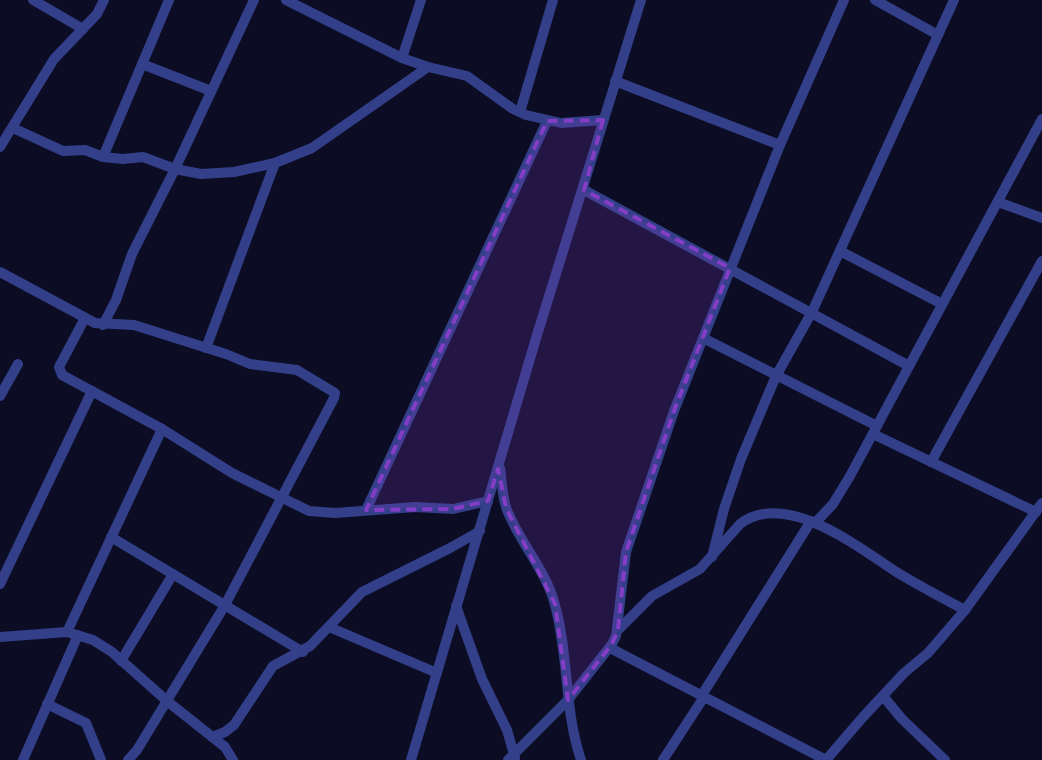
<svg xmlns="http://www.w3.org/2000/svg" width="1042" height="760" viewBox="0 0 1042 760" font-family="Helvetica,sans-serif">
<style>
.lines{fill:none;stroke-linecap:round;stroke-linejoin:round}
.minor{stroke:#333f89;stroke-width:10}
.marked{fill:#843dc5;fill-opacity:0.2;stroke:#843dc5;stroke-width:4;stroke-dasharray:10 6;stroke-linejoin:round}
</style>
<rect width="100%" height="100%" fill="#0c0d25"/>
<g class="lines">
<g class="minor">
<path d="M 33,0 L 83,29"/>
<path d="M 286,0 L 402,58 L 428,67 L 467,76 L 513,109 L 526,115 L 561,123 L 603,120"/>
<path d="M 875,0 L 938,35"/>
<path d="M 402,58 L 421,0"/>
<path d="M 142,64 L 211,91"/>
<path d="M 615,81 L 780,145"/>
<path d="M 520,112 L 553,0"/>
<path d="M 13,128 L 63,151 L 85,150 L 103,157 L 123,159 L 143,157 L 175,169 L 201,174 L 234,172 L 275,163 L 312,148 L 428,67"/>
<path d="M 0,147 L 54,59 L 97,14 L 104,0"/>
<path d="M 103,157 L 169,0"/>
<path d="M 584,190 L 909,366"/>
<path d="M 998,202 L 1042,218"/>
<path d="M 840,251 L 942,304"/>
<path d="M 0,272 L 95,323 L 134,325 L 226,354 L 250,364 L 297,370 L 335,393 L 334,398 L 225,605 L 137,750 L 128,760"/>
<path d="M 85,318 L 59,367 L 62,375 L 162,429 L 232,473 L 309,511 L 335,513 L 415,507 L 453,509 L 488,501"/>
<path d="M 103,325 L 116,300 L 132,254 L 175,169 L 254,0"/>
<path d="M 703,338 L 877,426"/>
<path d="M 206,348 L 275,163"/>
<path d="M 0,396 L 18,364"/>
<path d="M 873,434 L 1036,512"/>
<path d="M 931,462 L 1042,261"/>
<path d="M 500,468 C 502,482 502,497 507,510 C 520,543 546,570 555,605 C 569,656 564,710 581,760"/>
<path d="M 366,510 L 547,121"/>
<path d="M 815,523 L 833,504 L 850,476 L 1042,119"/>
<path d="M 111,537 L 303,652"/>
<path d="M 712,557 L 724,509 L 741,459 L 776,376 L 812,312 L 954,0"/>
<path d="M 0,584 L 92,391"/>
<path d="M 456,606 L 482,679 L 507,730 L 515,758"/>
<path d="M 329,627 L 437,673"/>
<path d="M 618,630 L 652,596 L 700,569 L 740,524 C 786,489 859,548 898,573 C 920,586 942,598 965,610"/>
<path d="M 67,632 L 162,429"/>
<path d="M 0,637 L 67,632 L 93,640 L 112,652 L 167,701 L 225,747 L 233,760"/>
<path d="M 610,648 L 826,760"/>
<path d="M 121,661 L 173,574"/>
<path d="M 702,695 L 811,521"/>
<path d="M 883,696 L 902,719 L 945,760"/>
<path d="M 47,704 L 86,723 L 101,760"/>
<path d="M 212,737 L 225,732 L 234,725 L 273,666 L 310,646 L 362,592 L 450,548 L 480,531"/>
<path d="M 23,760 L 78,635"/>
<path d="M 411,760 L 537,335 L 641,0"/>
<path d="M 508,760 L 568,700 L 612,644 L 616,636 L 626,552 L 674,411 L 780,145 L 844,0"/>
<path d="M 663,760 L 704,697"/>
<path d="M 826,760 L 863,717 L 904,673 L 928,653 L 965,610 L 1042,503"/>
</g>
</g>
<path class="marked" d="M 603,120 L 584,190 L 730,268 L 674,411 L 626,552 L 618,630 L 612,644 L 568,700 L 555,604 L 506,508 L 498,469 L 488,501 L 453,509 L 366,510 L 547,121 Z"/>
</svg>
